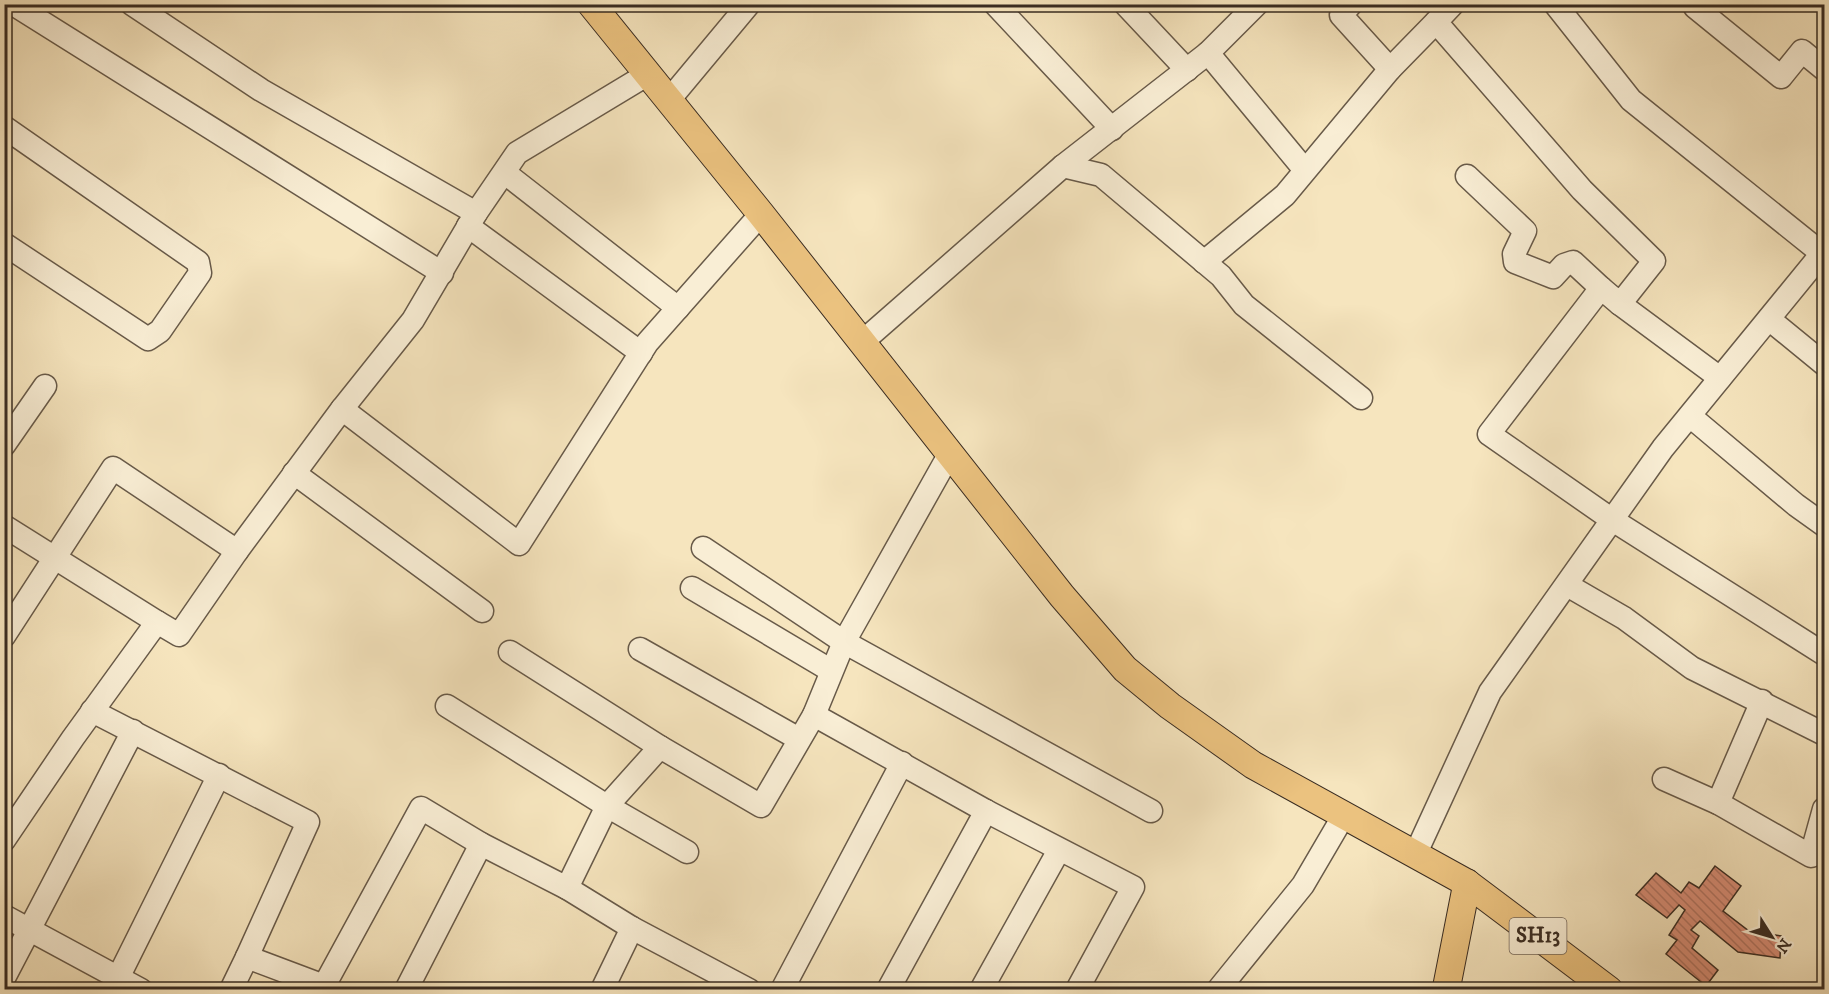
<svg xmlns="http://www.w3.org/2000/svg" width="1829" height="994" viewBox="0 0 1829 994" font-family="'IM FELL DW Pica',serif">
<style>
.building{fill:url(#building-back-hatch);stroke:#392c22;stroke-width:1.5}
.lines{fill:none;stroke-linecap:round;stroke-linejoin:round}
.minor-casing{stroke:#685a49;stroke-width:25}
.major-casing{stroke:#392c22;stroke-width:29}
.minor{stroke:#f9eed5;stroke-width:22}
.major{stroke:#ebc27f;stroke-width:27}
.labels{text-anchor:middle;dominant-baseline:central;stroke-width:4.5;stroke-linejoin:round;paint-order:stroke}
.shield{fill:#f9eed5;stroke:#736658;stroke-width:1.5}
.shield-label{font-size:21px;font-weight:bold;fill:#392c22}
</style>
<defs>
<pattern id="building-back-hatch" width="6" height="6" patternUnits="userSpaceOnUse" patternTransform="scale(1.5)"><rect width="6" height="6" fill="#d88d76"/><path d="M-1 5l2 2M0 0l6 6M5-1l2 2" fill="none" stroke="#b07360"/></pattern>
</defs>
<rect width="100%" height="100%" fill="#f6e5be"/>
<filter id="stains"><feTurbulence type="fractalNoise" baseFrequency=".00333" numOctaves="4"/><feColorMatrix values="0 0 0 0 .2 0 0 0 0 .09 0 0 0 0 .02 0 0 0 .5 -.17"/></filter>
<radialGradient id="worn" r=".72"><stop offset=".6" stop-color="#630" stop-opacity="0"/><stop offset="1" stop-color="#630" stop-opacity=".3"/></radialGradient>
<path class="building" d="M 1715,866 L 1741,886 L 1723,911 L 1749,931 L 1781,936 L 1780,958 L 1738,952 L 1700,921 L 1691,930 L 1699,936 L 1692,948 L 1718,970 L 1706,986 L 1666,954 L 1677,940 L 1669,935 L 1685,910 L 1679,905 L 1667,918 L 1636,895 L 1656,873 L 1681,893 L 1689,882 L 1699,888 Z"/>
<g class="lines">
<g class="minor-casing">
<g id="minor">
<path d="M 13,4 L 442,273"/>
<path d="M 132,4 L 261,90 L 476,213"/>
<path d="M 995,4 L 1112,129"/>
<path d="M 1125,4 L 1187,70"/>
<path d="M 1351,4 L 1341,15 L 1390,69"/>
<path d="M 1453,4 L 1436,22 L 1582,190 L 1654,261 L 1620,304 L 1601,288 L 1489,434 L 1611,519 L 1824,654"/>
<path d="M 1555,4 L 1631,100 L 1824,255"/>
<path d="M 1695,7 L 1781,77 L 1802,51 L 1824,69"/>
<path d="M 1208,53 L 1304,169"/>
<path d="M 669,100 L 749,4"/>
<path d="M 4,127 L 198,262 L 200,273 L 160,331 L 148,339 L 4,244"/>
<path d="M 1063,166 L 1101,175 L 1221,276 L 1244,305 L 1361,398"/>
<path d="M 505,173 L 678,308"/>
<path d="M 1467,176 L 1525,231 L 1514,254 L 1515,262 L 1553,277 L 1564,265 L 1573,262 L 1601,288"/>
<path d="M 468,226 L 641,353"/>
<path d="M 1204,262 L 1285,195 L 1390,69 L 1436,22"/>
<path d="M 1620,304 L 1720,378"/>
<path d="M 1769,319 L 1824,364"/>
<path d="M 861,343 L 1063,166 L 1208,53 L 1257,4"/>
<path d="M 342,409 L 519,544 L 647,343 L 761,214"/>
<path d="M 1690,416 L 1796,505 L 1824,525"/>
<path d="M 4,445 L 45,386"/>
<path d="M 949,455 L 844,642 L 814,715 L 986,811 L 1133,887 L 1077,990"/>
<path d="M 294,473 L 482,611"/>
<path d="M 4,526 L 157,622"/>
<path d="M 703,548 L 844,642 L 1151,811"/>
<path d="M 1567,585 L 1624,618 L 1692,668 L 1824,734"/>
<path d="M 692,588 L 830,670"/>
<path d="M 4,636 L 113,468 L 237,551"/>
<path d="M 640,649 L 799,739"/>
<path d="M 510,652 L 660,747"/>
<path d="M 447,706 L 607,806 L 687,852"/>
<path d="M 92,711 L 308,822 L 247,957"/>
<path d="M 1664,779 L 1718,803 L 1811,856 L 1824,809"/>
<path d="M 1718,803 L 1762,701"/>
<path d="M 4,840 L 73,738 L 157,622 L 179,635 L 237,551 L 342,409 L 413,320 L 476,213 L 517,153 L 648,74"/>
<path d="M 1415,855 L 1490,692 L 1663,448 L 1824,251"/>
<path d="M 567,888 L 632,928 L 749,990"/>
<path d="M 4,916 L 141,990"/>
<path d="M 4,978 L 133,731"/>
<path d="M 112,990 L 219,775"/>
<path d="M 231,990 L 247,957 L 324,986 L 421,808 L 481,844 L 567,888 L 607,806 L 660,747 L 761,806 L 814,715"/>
<path d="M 406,990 L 481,844"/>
<path d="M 602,990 L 632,928"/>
<path d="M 782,990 L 902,763"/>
<path d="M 888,990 L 986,811"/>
<path d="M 981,990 L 1059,850"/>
<path d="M 1218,990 L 1303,885 L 1344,815"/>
</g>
</g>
<g class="major-casing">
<g id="major">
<path d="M 591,4 L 761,214 L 1062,596 L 1125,669 L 1170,706 L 1253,765 L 1467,883 L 1609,990"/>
<path d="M 1446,990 L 1467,883"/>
</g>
</g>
<use href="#minor" class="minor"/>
<use href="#major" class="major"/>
</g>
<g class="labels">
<rect class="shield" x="1509.5" y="918" width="57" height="36" rx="4.5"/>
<g class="shield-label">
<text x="1538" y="936">SH13</text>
</g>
</g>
<rect width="1829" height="994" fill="none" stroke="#f6e5be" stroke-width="24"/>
<rect x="6" y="6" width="1817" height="982" fill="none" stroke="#392c22" stroke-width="3"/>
<rect x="12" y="12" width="1805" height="970" fill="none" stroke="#392c22" stroke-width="1.5"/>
<g transform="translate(1772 937) rotate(127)" stroke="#f9eed5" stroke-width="4.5" paint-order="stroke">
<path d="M0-4.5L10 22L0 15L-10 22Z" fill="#392c22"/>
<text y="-9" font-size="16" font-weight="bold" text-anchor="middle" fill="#392c22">N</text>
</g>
<rect width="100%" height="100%" filter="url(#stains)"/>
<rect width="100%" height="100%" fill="url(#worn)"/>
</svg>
